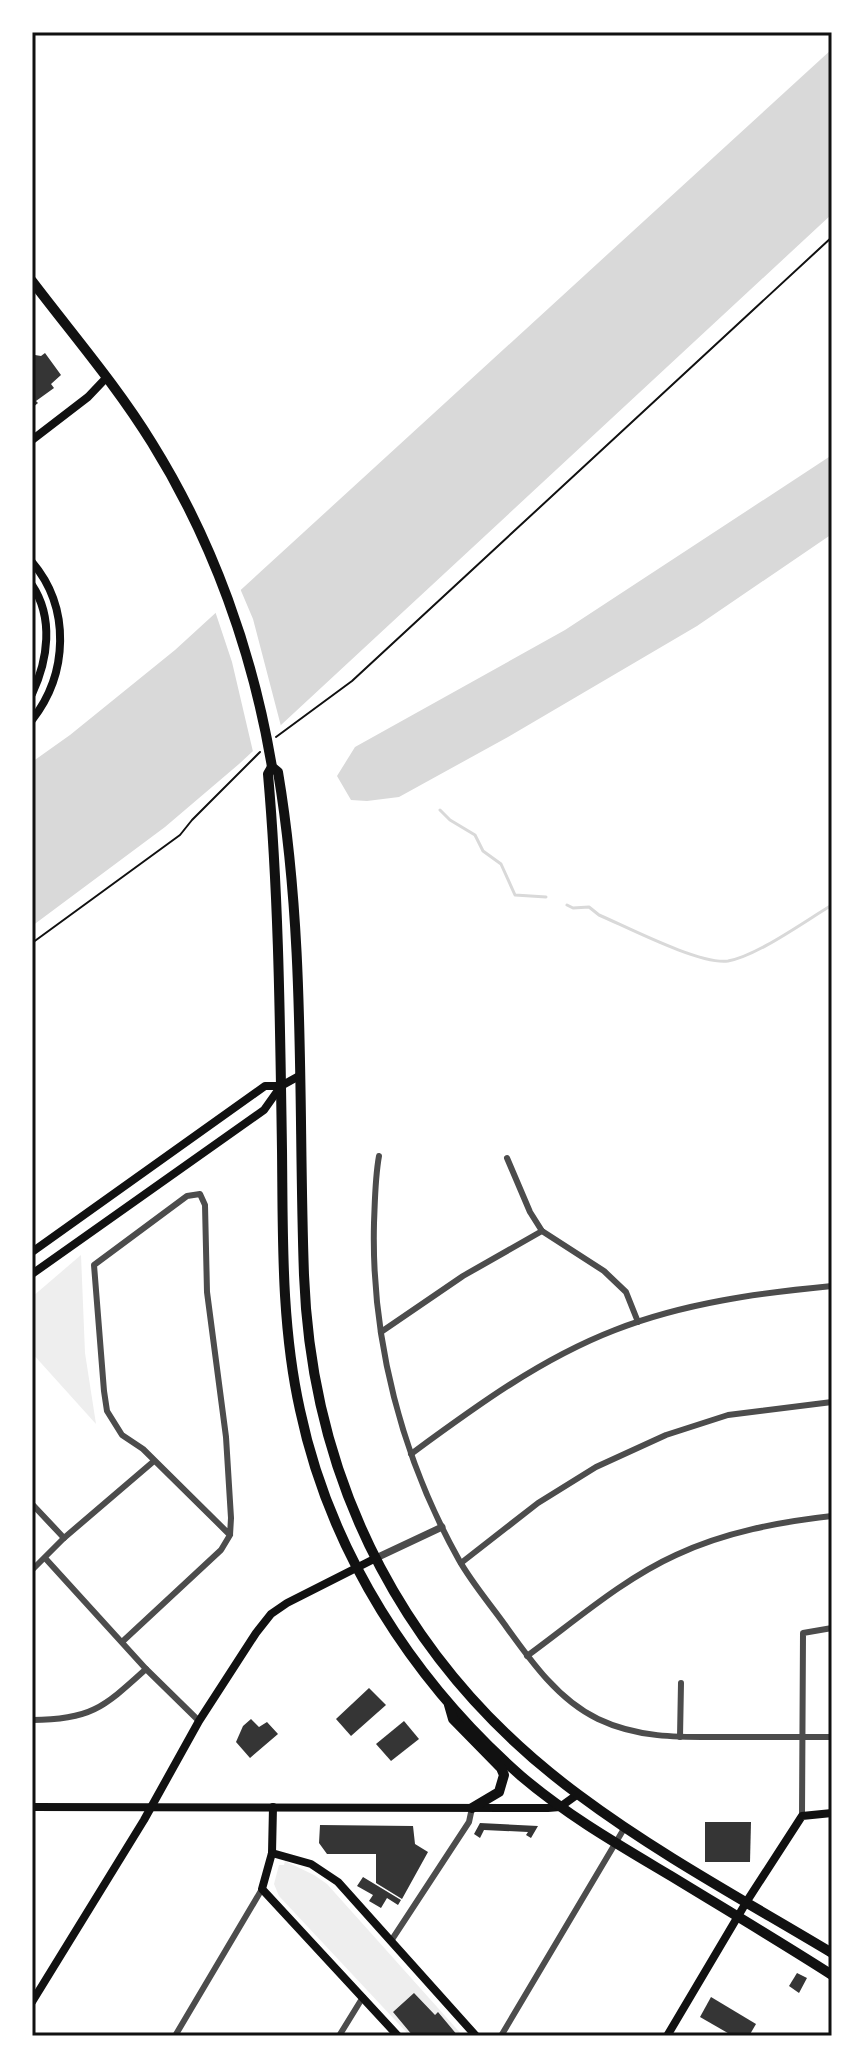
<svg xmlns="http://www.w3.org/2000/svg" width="864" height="2068" viewBox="0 0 864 2068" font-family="'IBM Plex Sans',sans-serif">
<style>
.green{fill:#eee}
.water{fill:#d9d9d9}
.pier{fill:#fff}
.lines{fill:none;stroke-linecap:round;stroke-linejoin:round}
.stream{stroke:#d9d9d9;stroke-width:3}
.building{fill:#353535}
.path{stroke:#111;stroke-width:2}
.minor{stroke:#4c4c4c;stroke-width:6}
.tertiary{stroke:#4c4c4c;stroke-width:7}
.secondary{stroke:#111;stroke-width:8}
.trunk{stroke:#111;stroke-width:10}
.neatline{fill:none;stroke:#111;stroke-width:3}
</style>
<rect width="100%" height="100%" fill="#fff"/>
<g class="green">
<path d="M 81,1255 L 85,1353 L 96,1424 L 32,1353 L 32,1297 Z"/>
<path d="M 285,1861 L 314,1875 L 327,1884 L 463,2036 L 410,2036 L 279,1896 L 274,1884 L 279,1865 L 284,1865 Z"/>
</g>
<g class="water">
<path d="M 832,49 L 832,214 L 239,764 L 165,827 L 32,926 L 32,762 L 70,735 L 175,650 Z"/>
<path d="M 832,455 L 832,534 L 697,626 L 508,737 L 399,797 L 367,801 L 351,800 L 337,776 L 355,747 L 565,630 Z"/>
</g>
<path class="pier" d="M 239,586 L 253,619 L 282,730 L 254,756 L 232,662 L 214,608 Z"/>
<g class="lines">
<g class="stream">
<path d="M 440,810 L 450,820 L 475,835 L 483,851 L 501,864 L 515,895 L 546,897"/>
<path d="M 567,905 L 573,908 L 589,907 L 599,915 C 627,927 700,965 728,961 C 757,956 805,921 832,905"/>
</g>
</g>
<g class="building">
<path d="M 45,353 L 61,375 L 51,384 L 54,388 L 36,401 L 38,403 L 32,408 L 32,359 L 35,355 L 41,356 Z"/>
<path d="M 369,1688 L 386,1705 L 351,1736 L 336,1719 Z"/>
<path d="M 251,1719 L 259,1727 L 267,1722 L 278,1734 L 250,1758 L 236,1742 L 243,1726 Z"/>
<path d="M 404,1721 L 419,1739 L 391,1761 L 376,1744 Z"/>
<path d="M 705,1822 L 751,1822 L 750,1862 L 705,1862 Z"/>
<path d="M 480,1823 L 538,1826 L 531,1838 L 526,1835 L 528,1832 L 484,1830 L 480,1838 L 474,1834 Z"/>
<path d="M 320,1825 L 413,1826 L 415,1844 L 428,1852 L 402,1899 L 376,1883 L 376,1854 L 327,1854 L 319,1843 Z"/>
<path d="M 363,1877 L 401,1900 L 398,1905 L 387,1898 L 381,1908 L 369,1901 L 373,1895 L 357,1886 Z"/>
<path d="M 797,1973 L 807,1978 L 799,1993 L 789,1986 Z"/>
<path d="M 414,1993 L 435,2015 L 438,2012 L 458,2036 L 413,2036 L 393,2012 Z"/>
<path d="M 711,1997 L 756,2024 L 749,2036 L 733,2036 L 700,2017 Z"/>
</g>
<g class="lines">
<g class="path">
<path d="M 276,737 L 352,681 L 832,237"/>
<path d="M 32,943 L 180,835 L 192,820 L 260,752"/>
</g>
<g class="minor">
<path d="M 379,1156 C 375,1178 375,1200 374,1223 C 371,1340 402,1458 459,1560 C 472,1583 490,1604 505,1625 C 530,1660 558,1700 598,1719 C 642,1740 687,1737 735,1737 C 767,1737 800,1737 832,1737"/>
<path d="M 507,1158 L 530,1212 L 542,1231 L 604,1271 L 626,1292 L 638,1322"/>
<path d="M 381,1332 L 463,1276 L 542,1231"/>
<path d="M 411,1454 C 475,1407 540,1359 615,1330 C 684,1303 759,1293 832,1286"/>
<path d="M 32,1504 L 64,1538"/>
<path d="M 45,1558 L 146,1669 L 199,1721"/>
<path d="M 461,1563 L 538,1503 L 596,1467 L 666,1435 L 728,1415 L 832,1402"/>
<path d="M 32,1570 L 64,1538 L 154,1461"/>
<path d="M 122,1642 L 221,1550 L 230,1535 L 231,1518 L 226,1437 L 207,1292 L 205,1205 L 200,1194 L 187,1196 L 94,1265 L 104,1391 L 107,1411 L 122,1435 L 143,1449 L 230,1535"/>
<path d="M 527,1656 C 575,1621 623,1579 676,1555 C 725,1532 779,1522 832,1516"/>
<path d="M 32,1720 C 91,1720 104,1707 146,1669"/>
<path d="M 680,1737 L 681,1683"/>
<path d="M 802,1816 L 803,1633 L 832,1628"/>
<path d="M 391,1941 L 469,1822 L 472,1808"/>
<path d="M 175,2036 L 262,1889"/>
<path d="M 339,2036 L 363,1997"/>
<path d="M 501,2036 L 625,1827"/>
</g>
<path class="tertiary" d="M 374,1559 L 442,1527"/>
<g class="secondary">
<path d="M 32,440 L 88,397 L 107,377"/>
<path d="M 32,562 C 71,608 68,674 32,720"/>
<path d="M 32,585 C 54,618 48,660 32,694"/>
<path d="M 32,1252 L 265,1086 L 281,1086"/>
<path d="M 32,1274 L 264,1110 L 281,1086 L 299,1076"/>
<path d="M 32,1807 L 548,1808 L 560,1807 L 578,1794"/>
<path d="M 273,1807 L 272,1853 L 262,1889 L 398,2036"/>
<path d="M 272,1853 L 311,1864 L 338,1882 L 476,2036"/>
<path d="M 32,2002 L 144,1820 L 199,1721 L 256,1633 L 271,1614 L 287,1603 L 374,1559"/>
<path d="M 667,2036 L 747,1901 L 802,1816 L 832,1813"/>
</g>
<g class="trunk">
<path d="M 32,281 C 73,335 117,386 152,443 C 213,541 253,653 272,767 L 278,772 C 306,938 298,1108 304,1275 C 312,1487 408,1669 579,1795 C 658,1854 747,1902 832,1953"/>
<path d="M 272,767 L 268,774 C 279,899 280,1025 282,1150 C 283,1237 281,1325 300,1410 C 330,1552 413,1681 521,1776 C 568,1816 619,1845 671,1876 C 725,1909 779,1941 832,1975"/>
<path d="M 449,1705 L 453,1719 L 501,1768 L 504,1775 L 499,1792 L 472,1808"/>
</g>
</g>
<rect width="864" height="2068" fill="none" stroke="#ffffff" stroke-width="68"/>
<rect x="34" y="34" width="796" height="2000" class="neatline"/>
</svg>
